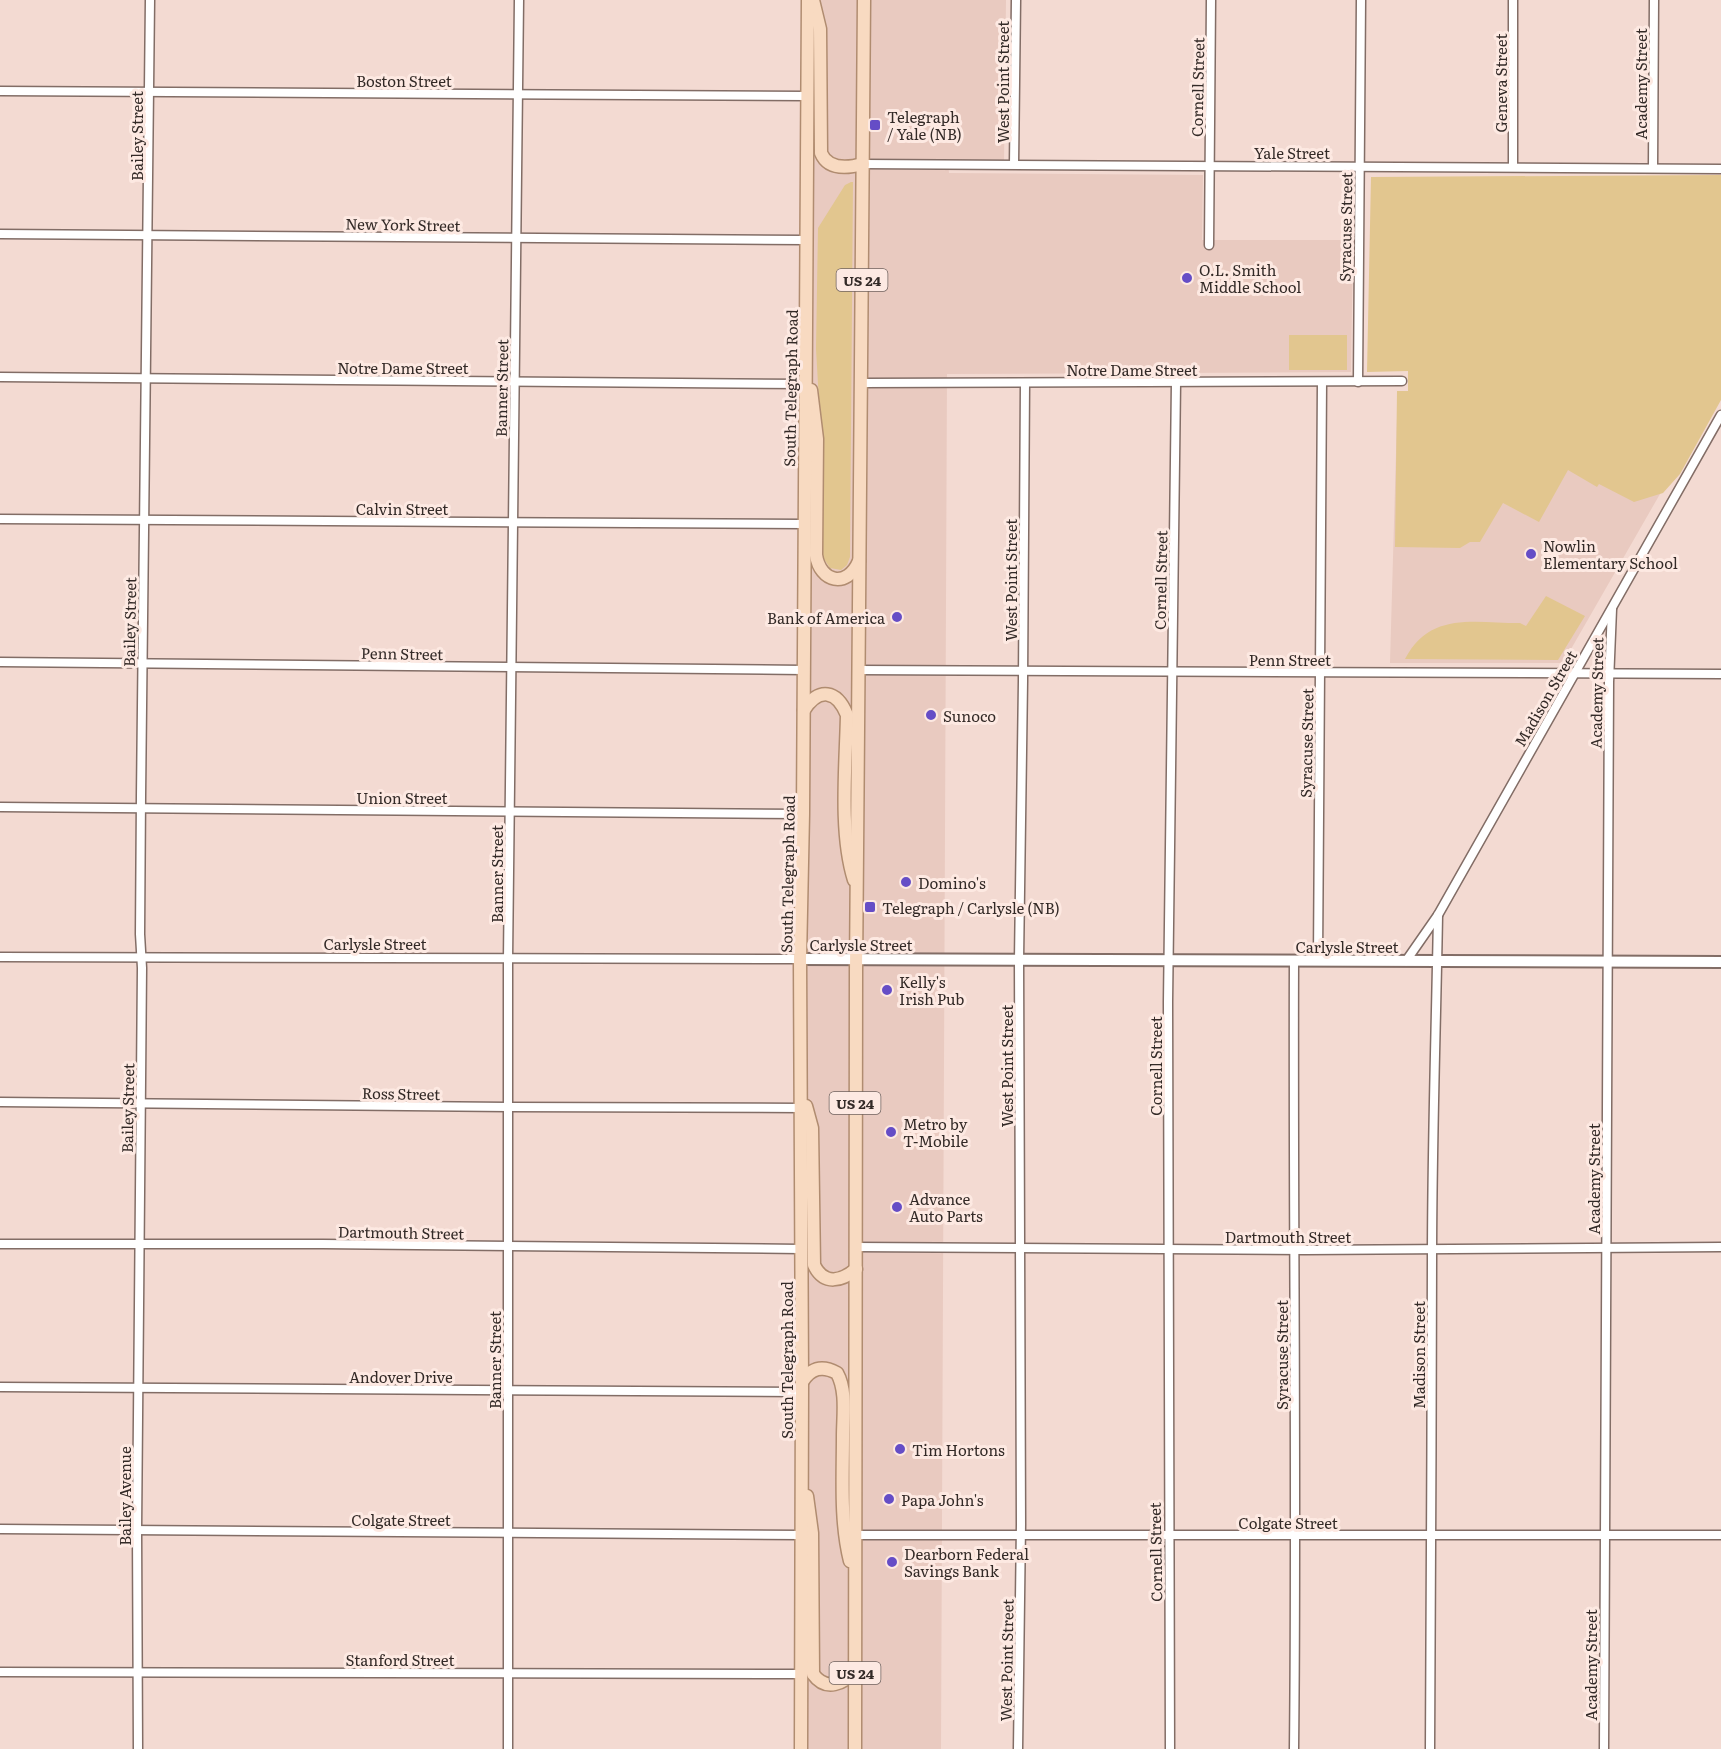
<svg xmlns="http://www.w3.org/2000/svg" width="1721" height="1749" viewBox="0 0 1721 1749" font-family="Literata,serif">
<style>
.built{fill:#e9cac0}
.green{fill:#e2c68f}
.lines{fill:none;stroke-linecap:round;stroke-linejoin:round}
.minor-casing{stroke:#826d66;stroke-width:11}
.tertiary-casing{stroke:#826d66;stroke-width:14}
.primary-casing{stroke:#b08c70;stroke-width:15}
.minor{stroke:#fff;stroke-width:8}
.tertiary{stroke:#fff;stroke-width:10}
.primary{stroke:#f8dac1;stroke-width:12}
.poi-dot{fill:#654dc6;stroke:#fde9e2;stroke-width:2}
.labels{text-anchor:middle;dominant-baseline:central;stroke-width:6;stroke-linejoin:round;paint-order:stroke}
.shield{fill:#fde9e2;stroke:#70635f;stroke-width:1.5}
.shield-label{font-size:14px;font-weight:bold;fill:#332a27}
.street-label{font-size:15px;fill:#332a27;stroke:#fde9e2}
.poi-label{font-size:15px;fill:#332a27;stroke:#fde9e2;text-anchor:start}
</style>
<rect width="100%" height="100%" fill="#f3dad2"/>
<g class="built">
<path d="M 808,0 L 1006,0 L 1004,164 L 948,164 L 949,173 L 1203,175 L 1202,240 L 1353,240 L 1351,372 L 947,374 L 941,1749 L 800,1749 Z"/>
<path d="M 1397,418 L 1664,487 L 1563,663 L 1390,663 Z"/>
</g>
<g class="green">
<path d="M 1721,175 L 1721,400 L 1680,474 L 1663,493 L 1634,502 L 1599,484 L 1597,487 L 1568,470 L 1539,522 L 1503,503 L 1480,542 L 1470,542 L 1460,548 L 1395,547 L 1397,391 L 1408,391 L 1408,371 L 1367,372 L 1371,177 Z"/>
<path d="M 851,182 L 853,182 L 850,557 L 847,565 L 841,570 L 830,568 L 822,556 L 821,436 L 816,349 L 818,228 L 845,185 Z"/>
<rect x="1289" y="335" width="58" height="35"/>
<path d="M 1546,596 L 1585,616 L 1558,660 L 1405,659 C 1430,611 1474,623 1520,623 L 1526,626 Z"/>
</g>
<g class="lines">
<g class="minor-casing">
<g id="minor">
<path d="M 0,91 L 807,96"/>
<path d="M 863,164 L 1721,169"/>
<path d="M 1014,164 L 1016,0"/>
<path d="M 1513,167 L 1513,0"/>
<path d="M 1653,168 L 1654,0"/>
<path d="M 0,234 L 806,240"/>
<path d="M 1209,245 L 1211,0"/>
<path d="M 0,377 L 805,384"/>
<path d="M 1358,382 L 1361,0"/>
<path d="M 861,383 L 1402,381"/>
<path d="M 0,519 L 804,524"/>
<path d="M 0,662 L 804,670"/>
<path d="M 858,670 L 1721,674"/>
<path d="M 0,807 L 803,814"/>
<path d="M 0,957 L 800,959"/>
<path d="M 1318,960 L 1322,382"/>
<path d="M 1406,961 L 1438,915 L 1721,415"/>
<path d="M 0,1102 L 508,1107 L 802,1108"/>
<path d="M 0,1244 L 323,1244 L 801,1249"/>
<path d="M 855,1247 L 1305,1250 L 1721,1247"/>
<path d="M 0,1387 L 801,1392"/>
<path d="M 0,1529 L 801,1535"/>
<path d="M 855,1535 L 1721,1535"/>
<path d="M 0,1672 L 800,1674"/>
<path d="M 138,1749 L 137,1530 L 142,968 L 140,934 L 141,796 L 150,0"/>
<path d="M 508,1749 L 508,959 L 519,0"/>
<path d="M 1018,1749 L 1021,1524 L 1019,960 L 1023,681 L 1025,383"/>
<path d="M 1170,1749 L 1168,1002 L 1176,383"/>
<path d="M 1294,1749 C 1297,1486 1293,1223 1294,960"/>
<path d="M 1430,1749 C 1432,1586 1431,1423 1432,1260 C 1432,1145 1436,1030 1438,915"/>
<path d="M 1604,1749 L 1609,682 L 1612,609"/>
</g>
</g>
<g class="tertiary-casing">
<path id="tertiary" d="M 800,959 L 1721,962"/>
</g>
<g class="primary-casing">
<g id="primary">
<path d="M 813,0 L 820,29 L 821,153 C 828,170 848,168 863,164"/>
<path d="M 811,390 L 817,439 L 816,555 C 820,582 847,589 859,561"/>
<path d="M 804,710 C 819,687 837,690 847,715 C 846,765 839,832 854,880"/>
<path d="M 806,1106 L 812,1128 L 814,1265 C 824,1286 842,1281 856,1269"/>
<path d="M 802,1382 C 811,1368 822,1365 837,1373 C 847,1391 843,1416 843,1436 C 843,1478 840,1521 850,1561"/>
<path d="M 807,1496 L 812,1533 L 813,1674 C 826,1692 844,1684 855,1670"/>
<path d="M 801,1749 L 802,1382 L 800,959 L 803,814 L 808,0"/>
<path d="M 855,1749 L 856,972 L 864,0"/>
</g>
</g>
<use href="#minor" class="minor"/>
<use href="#tertiary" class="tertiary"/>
<use href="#primary" class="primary"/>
</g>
<g class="poi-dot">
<rect x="869" y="119" width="12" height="12" rx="3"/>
<circle cx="1187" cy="278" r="6"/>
<circle cx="1531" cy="554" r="6"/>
<circle cx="897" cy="617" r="6"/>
<circle cx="931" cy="715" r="6"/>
<circle cx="906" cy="882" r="6"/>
<rect x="864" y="901" width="12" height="12" rx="3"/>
<circle cx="887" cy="990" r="6"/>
<circle cx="891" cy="1132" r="6"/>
<circle cx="897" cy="1207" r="6"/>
<circle cx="900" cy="1449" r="6"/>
<circle cx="889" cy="1499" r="6"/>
<circle cx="892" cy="1562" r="6"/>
</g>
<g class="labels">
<g class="shield">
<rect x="836.5" y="269" width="51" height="22" rx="4.5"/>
<rect x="829.5" y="1092" width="51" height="22" rx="4.5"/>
<rect x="829.5" y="1662" width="51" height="22" rx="4.5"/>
</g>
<g class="shield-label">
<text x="862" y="280">US 24</text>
<text x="855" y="1103">US 24</text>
<text x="855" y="1673">US 24</text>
</g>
<g class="street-label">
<text x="404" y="80">Boston Street</text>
<text transform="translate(1002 82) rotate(-90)">West Point Street</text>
<text transform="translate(1500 83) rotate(-90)">Geneva Street</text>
<text transform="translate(1640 84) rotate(-90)">Academy Street</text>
<text transform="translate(1197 87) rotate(-89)">Cornell Street</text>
<text transform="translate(136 136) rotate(-90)">Bailey Street</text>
<text x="1292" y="152">Yale Street</text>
<text transform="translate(403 224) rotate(1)">New York Street</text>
<text transform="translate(1345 227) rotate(-89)">Syracuse Street</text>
<text x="403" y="367">Notre Dame Street</text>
<text x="1132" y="369">Notre Dame Street</text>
<text transform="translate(501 388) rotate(-89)">Banner Street</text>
<text transform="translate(790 388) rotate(-89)">South Telegraph Road</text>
<text x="402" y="508">Calvin Street</text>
<text transform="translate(1010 580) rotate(-90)">West Point Street</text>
<text transform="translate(1160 580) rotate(-89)">Cornell Street</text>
<text transform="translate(129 622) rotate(-89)">Bailey Street</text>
<text transform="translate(402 653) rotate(1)">Penn Street</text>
<text x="1290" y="659">Penn Street</text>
<text transform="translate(1596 693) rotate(-89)">Academy Street</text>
<text transform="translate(1545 698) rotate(-60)">Madison Street</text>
<text transform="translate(1306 743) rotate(-89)">Syracuse Street</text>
<text x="402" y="797">Union Street</text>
<text transform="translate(496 874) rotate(-90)">Banner Street</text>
<text transform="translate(787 874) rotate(-89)">South Telegraph Road</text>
<text x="375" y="943">Carlysle Street</text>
<text x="861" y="944">Carlysle Street</text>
<text x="1347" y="946">Carlysle Street</text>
<text transform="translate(1006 1066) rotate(-90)">West Point Street</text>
<text transform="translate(1155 1066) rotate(-90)">Cornell Street</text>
<text transform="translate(401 1093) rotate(1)">Ross Street</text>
<text transform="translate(127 1108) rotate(-89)">Bailey Street</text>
<text transform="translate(1593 1179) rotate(-90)">Academy Street</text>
<text transform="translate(401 1232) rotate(1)">Dartmouth Street</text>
<text x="1288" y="1236">Dartmouth Street</text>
<text transform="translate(1281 1355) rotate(-90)">Syracuse Street</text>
<text transform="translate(1418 1355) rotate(-90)">Madison Street</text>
<text transform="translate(494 1360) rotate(-90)">Banner Street</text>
<text transform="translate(786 1360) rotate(-90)">South Telegraph Road</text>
<text x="401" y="1376">Andover Drive</text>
<text transform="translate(124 1496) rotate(-90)">Bailey Avenue</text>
<text x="401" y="1519">Colgate Street</text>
<text x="1288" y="1522">Colgate Street</text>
<text transform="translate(1155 1552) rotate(-91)">Cornell Street</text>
<text x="400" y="1659">Stanford Street</text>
<text transform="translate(1006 1660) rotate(-89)">West Point Street</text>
<text transform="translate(1590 1665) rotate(-90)">Academy Street</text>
</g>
<g class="poi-label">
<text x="887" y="116">Telegraph<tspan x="887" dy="17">/ Yale (NB)</tspan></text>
<text x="1199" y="269">O.L. Smith<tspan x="1199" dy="17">Middle School</tspan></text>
<text x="1543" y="545">Nowlin<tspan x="1543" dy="17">Elementary School</tspan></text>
<text x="885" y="617" text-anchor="end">Bank of America</text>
<text x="943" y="715">Sunoco</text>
<text x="918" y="882">Domino's</text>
<text x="882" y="907">Telegraph / Carlysle (NB)</text>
<text x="899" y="981">Kelly's<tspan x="899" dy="17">Irish Pub</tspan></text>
<text x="903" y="1123">Metro by<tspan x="903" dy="17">T-Mobile</tspan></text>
<text x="909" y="1198">Advance<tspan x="909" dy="17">Auto Parts</tspan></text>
<text x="912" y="1449">Tim Hortons</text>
<text x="901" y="1499">Papa John's</text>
<text x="904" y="1553">Dearborn Federal<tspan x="904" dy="17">Savings Bank</tspan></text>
</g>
</g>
</svg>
